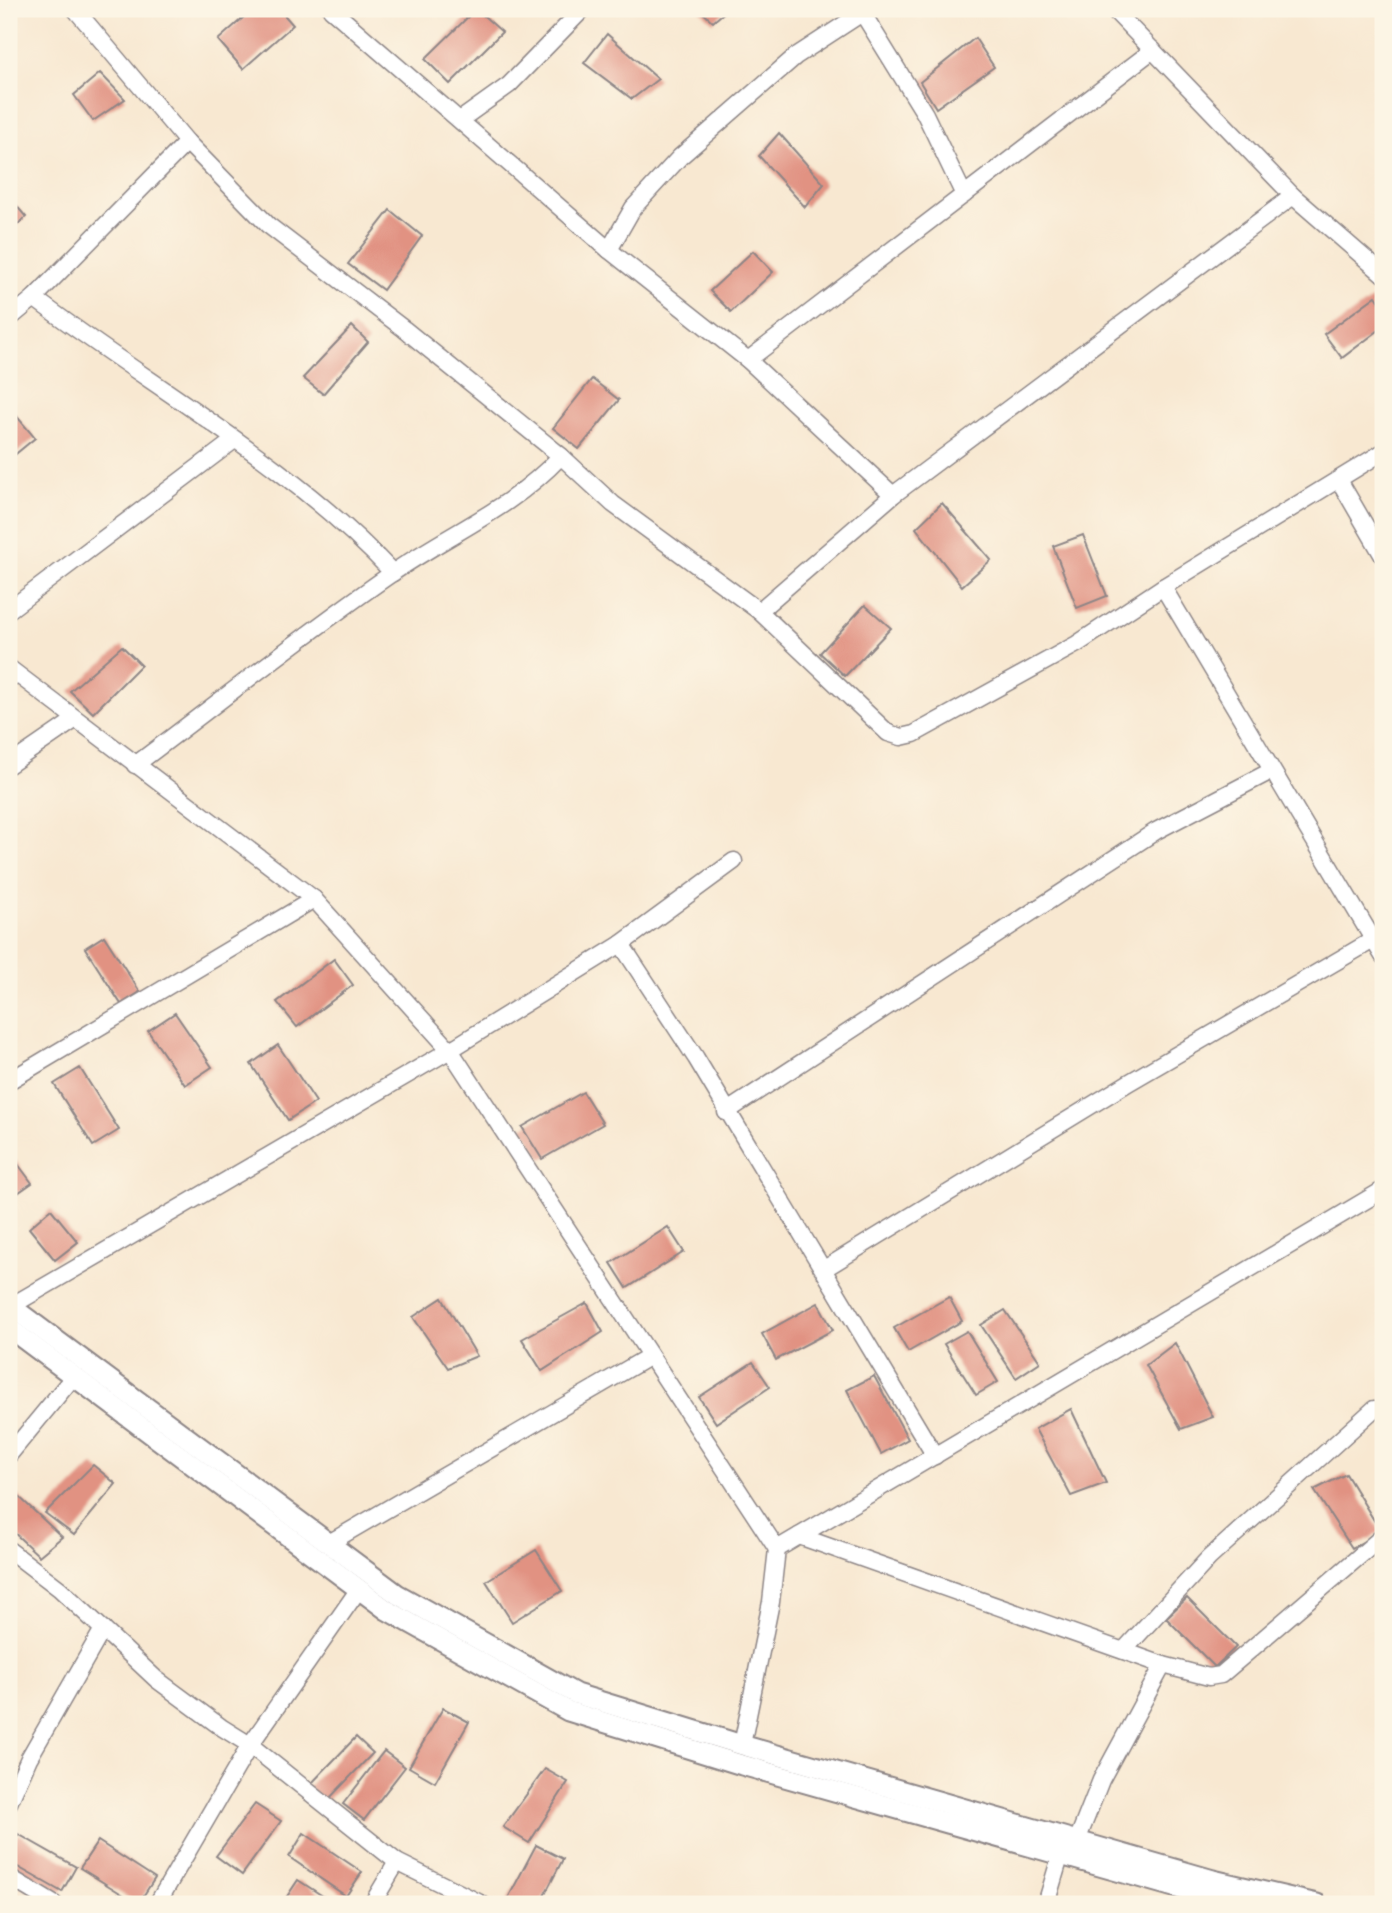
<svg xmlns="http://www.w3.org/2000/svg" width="1392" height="1913" viewBox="0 0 1392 1913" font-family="Delius,sans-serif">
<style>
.building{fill:#e19282}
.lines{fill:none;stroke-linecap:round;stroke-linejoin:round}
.minor-casing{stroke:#8d8586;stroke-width:19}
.tertiary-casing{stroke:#8d8586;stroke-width:23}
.minor{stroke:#fff;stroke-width:16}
.tertiary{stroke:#fff;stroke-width:19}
</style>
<rect width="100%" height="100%" fill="#fcf5e5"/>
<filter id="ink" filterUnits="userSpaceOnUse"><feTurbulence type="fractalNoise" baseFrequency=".0143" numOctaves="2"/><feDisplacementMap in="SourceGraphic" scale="14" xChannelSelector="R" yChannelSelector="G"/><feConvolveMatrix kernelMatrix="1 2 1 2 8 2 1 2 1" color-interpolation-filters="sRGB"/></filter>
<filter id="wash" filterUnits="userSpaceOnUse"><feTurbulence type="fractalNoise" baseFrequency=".00686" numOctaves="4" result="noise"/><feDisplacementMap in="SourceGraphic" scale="28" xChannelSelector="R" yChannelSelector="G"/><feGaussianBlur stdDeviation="1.57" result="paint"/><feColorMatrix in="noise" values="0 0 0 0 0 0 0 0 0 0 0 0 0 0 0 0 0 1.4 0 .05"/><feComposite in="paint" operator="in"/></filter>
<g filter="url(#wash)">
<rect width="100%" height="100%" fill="#f8e8d1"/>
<g id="blocks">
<g class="building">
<path d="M 253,9 L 279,9 L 293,25 L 243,69 L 218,40 Z"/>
<path d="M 476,9 L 502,32 L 450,84 L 425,59 Z"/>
<path d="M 699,9 L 728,9 L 713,22 Z"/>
<path d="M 607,34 L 658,79 L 632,99 L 584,63 Z"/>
<path d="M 975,38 L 994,67 L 936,108 L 920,82 Z"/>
<path d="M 100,73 L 125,99 L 93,121 L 74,95 Z"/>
<path d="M 779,133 L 824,184 L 805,207 L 759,156 Z"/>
<path d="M 9,197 L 26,217 L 9,232 Z"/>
<path d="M 390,210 L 422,236 L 383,290 L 348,264 Z"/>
<path d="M 753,251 L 773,272 L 731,312 L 710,291 Z"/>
<path d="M 1376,296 L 1383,306 L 1383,327 L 1342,358 L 1324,334 Z"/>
<path d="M 352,326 L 368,342 L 323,394 L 303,378 Z"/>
<path d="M 592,379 L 619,400 L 579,449 L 553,428 Z"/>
<path d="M 9,407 L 35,438 L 12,457 L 9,453 Z"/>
<path d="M 942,503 L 991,560 L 962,586 L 916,528 Z"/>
<path d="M 1083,535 L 1107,596 L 1077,608 L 1053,546 Z"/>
<path d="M 865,605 L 891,628 L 845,676 L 820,653 Z"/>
<path d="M 122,646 L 141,665 L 93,713 L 70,691 Z"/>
<path d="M 104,936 L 140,992 L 121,1004 L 85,948 Z"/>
<path d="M 334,959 L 353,985 L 297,1027 L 277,1002 Z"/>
<path d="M 175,1013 L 212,1067 L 185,1085 L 148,1031 Z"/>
<path d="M 278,1045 L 316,1102 L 288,1120 L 251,1064 Z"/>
<path d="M 80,1068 L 119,1130 L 93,1146 L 54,1084 Z"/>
<path d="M 583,1092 L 603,1124 L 542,1159 L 522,1127 Z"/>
<path d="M 9,1152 L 32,1183 L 9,1199 Z"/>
<path d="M 51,1209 L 78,1242 L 55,1260 L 29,1228 Z"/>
<path d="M 668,1227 L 684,1252 L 627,1288 L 611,1263 Z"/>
<path d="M 949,1297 L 962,1321 L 908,1352 L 894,1328 Z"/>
<path d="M 442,1298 L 477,1356 L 448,1368 L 413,1317 Z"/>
<path d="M 587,1303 L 603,1332 L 542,1371 L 522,1339 Z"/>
<path d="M 818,1303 L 833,1330 L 776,1360 L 762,1334 Z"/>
<path d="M 1005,1310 L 1040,1362 L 1016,1378 L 981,1325 Z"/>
<path d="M 967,1331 L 998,1382 L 976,1395 L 944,1344 Z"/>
<path d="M 1175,1343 L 1213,1417 L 1181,1429 L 1146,1365 Z"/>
<path d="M 753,1362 L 770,1387 L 716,1423 L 699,1397 Z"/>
<path d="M 874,1376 L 908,1439 L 881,1454 L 847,1390 Z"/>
<path d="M 1071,1409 L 1106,1483 L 1071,1496 L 1035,1429 Z"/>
<path d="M 93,1465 L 116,1484 L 74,1535 L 45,1513 Z"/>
<path d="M 1346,1474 L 1381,1532 L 1352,1548 L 1314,1490 Z"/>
<path d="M 14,1492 L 62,1537 L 39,1556 L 9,1528 L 9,1498 Z"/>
<path d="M 536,1550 L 562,1591 L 512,1622 L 486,1581 Z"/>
<path d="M 1187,1598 L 1236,1647 L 1215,1667 L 1166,1618 Z"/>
<path d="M 443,1708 L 469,1722 L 435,1782 L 409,1767 Z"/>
<path d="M 356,1737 L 373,1753 L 325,1803 L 308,1787 Z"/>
<path d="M 384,1751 L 405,1767 L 364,1820 L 343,1804 Z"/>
<path d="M 545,1769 L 568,1782 L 529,1843 L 503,1827 Z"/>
<path d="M 255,1804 L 281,1821 L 242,1875 L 216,1856 Z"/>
<path d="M 304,1833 L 362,1872 L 346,1896 L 289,1857 Z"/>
<path d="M 18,1834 L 76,1867 L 62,1892 L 9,1862 L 9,1851 Z"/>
<path d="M 98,1841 L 155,1878 L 138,1904 L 80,1868 Z"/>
<path d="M 536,1845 L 563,1859 L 540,1904 L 505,1904 Z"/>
<path d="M 298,1880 L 335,1904 L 282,1904 Z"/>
</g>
</g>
</g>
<g filter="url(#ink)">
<use href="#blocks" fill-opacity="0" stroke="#8d8586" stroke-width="2"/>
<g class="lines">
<g class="minor-casing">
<g id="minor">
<path d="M 75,9 L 187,142 L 268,225 L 404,329 L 561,456 L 613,504 L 759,611 L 888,733 L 901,737 L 914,734 L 1077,644 L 1163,587 L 1383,452"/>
<path d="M 331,9 L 609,250 L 748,360 L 893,495"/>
<path d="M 860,9 L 925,114 L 964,195"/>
<path d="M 1113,9 L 1293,196 L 1383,274"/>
<path d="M 460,120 L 509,85 L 583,9"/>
<path d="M 609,250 L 633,208 L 680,157 L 796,56 L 862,13"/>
<path d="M 34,298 C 153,388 290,463 393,573"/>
<path d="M 9,319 L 34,298 L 187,142"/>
<path d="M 748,360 L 1153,50"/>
<path d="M 1339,480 L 1383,556"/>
<path d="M 1163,587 L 1383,956"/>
<path d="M 9,610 L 233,441"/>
<path d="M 759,611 L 893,495 L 1293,196"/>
<path d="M 9,668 L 314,899 L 450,1050 L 777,1549"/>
<path d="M 9,765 L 76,719"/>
<path d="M 135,765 C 221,701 304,634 391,574 C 451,532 509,511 561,456"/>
<path d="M 621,944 L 696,1058 L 935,1456"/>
<path d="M 9,1081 L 314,899"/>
<path d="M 726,1112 L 1156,831 L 1271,771"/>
<path d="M 824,1269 L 1128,1083 L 1373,940"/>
<path d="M 11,1306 L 450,1050 L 621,944 L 734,861"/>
<path d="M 9,1455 L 74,1376"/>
<path d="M 799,1536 L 1163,1665 L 1209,1677 L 1221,1675 L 1383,1536"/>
<path d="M 329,1543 L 650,1356"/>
<path d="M 9,1550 L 60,1589 L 156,1679 L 221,1727 L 250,1745 L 397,1862 L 482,1904"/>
<path d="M 1124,1650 L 1209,1558 L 1374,1409"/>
<path d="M 742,1745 L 771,1602 L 777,1549 L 1383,1190"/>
<path d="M 9,1803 L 29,1758 L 103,1629"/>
<path d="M 1077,1841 L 1101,1780 L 1163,1665"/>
<path d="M 9,1877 L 54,1904"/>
<path d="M 157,1904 L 250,1745 L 359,1589"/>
<path d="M 372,1904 L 397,1862"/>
<path d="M 1046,1904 L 1060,1857"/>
</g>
</g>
<g class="tertiary-casing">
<g id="tertiary">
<path d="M 9,1305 L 397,1594 L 576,1694 L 742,1745 L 1213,1880 L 1317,1904"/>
<path d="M 9,1328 L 387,1610 L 568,1711 L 742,1765 L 1234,1904"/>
</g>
</g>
<use href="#minor" class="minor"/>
<use href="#tertiary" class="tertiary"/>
</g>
</g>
<rect width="1392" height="1913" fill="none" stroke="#fcf5e5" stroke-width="35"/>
</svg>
